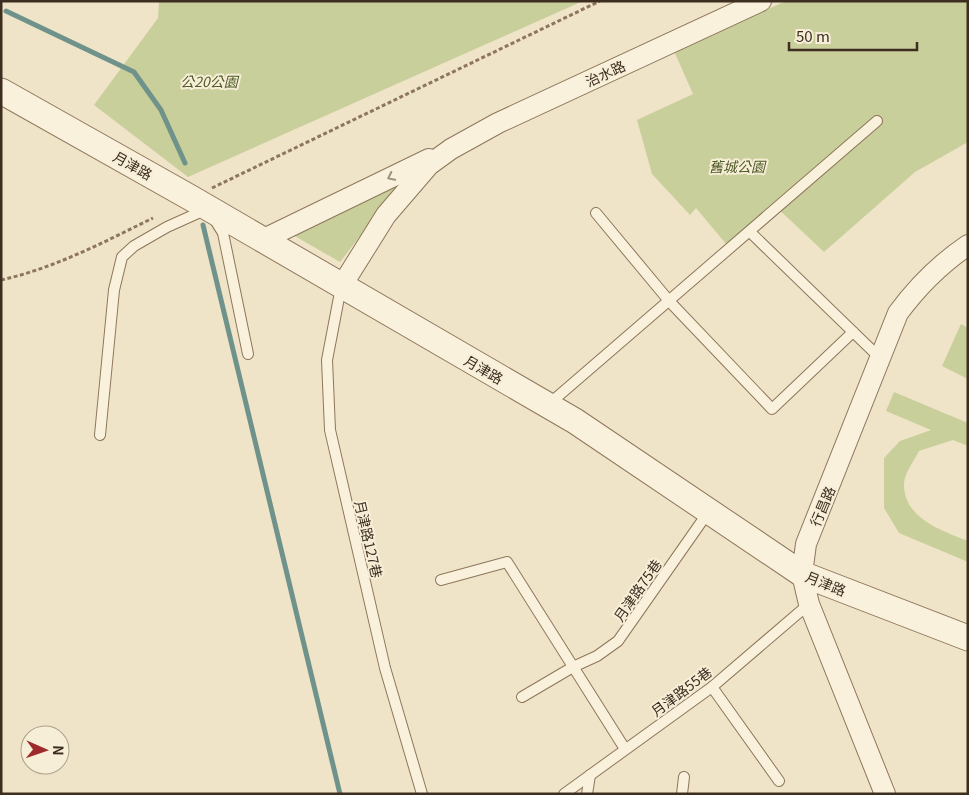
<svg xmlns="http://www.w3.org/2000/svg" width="969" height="795" viewBox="0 0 969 795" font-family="Georgia,'Noto Sans TC',serif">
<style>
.green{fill:#c9cf9b}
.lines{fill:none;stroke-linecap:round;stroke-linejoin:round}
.stream{stroke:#6f938a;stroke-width:5}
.service-casing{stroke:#8d765c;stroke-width:12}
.minor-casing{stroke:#8d765c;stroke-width:22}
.tertiary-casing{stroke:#8d765c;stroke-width:27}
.path{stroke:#8d765c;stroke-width:3;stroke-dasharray:4 2.5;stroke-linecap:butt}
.service{stroke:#faf1dc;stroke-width:10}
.minor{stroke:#faf1dc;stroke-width:20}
.tertiary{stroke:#faf1dc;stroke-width:25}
.oneway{stroke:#9c907e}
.labels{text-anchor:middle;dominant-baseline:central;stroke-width:4;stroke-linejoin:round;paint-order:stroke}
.street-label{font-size:14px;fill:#3d2e20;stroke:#f7eed8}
.park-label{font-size:14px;font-style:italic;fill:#4d5a26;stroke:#f7eed8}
</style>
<rect width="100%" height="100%" fill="#f0e4c8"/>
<g class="green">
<path d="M 159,1 L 583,1 L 188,177 L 94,105 L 158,18 Z"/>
<path d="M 786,1 L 968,1 L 968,142 L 915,172 L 824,252 L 773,204 L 727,245 L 696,208 L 690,215 L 652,174 L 637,120 L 693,94 L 674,51 Z"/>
<path d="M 404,179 L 340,262 L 293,235 Z"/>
<path d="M 961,324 L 968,328 L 968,379 L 942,366 Z"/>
<path d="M 894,392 L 968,423 L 968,446 L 953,440 L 919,451 C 914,461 903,475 904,486 C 905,519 943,531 968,541 L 968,562 L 899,533 L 884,508 L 884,458 L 900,441 L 931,430 L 886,411 Z"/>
</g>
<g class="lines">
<g class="stream">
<path d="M 6,11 L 134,72 L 161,110 L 185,163"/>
<path d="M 203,225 L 340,794"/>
</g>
<g class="service-casing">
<g id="service">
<path d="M 596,213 L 670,302 L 772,409 L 853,332"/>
<path d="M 215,220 L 223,233 L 248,354"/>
<path d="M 750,232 L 880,358"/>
<path d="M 341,287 L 327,360 L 330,430 L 385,668 L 422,794"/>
<path d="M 549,404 L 877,121"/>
<path d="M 100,435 L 114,290 L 122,257 L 134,246 L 167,227 L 207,209"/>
<path d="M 441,580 L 507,562 L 625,749"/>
<path d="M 712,687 L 779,781"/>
<path d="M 522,697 L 573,667 L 597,656 L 618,641 L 709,511"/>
<path d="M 564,794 L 712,687 L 809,604"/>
<path d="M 587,794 L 590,775"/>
<path d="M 682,794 L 684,777"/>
</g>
</g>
<g class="minor-casing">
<g id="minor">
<path d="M 262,240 L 429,159"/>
<path d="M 341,287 L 386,215 L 429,165 L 451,149 L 498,123 L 761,1"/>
<path d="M 885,794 L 809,604 L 802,574 L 806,544 L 898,313 C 918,286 940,264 968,245"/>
</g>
</g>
<g class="tertiary-casing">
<path id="tertiary" d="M 1,91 L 191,198 L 575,421 L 802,574 L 968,638"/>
</g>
<g class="path">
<path d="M 212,188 L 600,1"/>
<path d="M 1,280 C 55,268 104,242 153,218"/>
</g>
<use href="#service" class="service"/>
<use href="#minor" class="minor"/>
<use href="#tertiary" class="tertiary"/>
</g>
<defs><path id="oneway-chevron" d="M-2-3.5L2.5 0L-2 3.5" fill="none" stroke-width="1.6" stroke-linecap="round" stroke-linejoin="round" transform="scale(1.25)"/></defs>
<use class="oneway" href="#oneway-chevron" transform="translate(391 177) rotate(154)"/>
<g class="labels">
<g class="street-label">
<text transform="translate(605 73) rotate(-25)">治水路</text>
<text transform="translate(133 165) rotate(29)">月津路</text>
<text transform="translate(484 369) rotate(30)">月津路</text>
<text transform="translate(822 506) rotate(-67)">行昌路</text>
<text transform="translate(369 539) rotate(77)">月津路127巷</text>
<text transform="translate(826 583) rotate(22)">月津路</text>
<text transform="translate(637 590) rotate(-55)">月津路75巷</text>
<text transform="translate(681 691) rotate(-37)">月津路55巷</text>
</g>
<g class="park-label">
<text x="209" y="81">公20公園</text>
<text x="737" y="166">舊城公園</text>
</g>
</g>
<rect width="969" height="795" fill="none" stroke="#3d2e20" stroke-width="5"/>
<g transform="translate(45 750) rotate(92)"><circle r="24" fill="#f7eed8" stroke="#ada18e"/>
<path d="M0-4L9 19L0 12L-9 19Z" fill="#9e2a2b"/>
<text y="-8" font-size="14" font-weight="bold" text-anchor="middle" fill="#3d2e20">N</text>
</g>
<path d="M789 42v8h128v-8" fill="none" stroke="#3d2e20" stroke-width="2.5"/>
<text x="796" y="42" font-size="15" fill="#3d2e20" stroke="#f7eed8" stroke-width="4" paint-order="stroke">50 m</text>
</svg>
